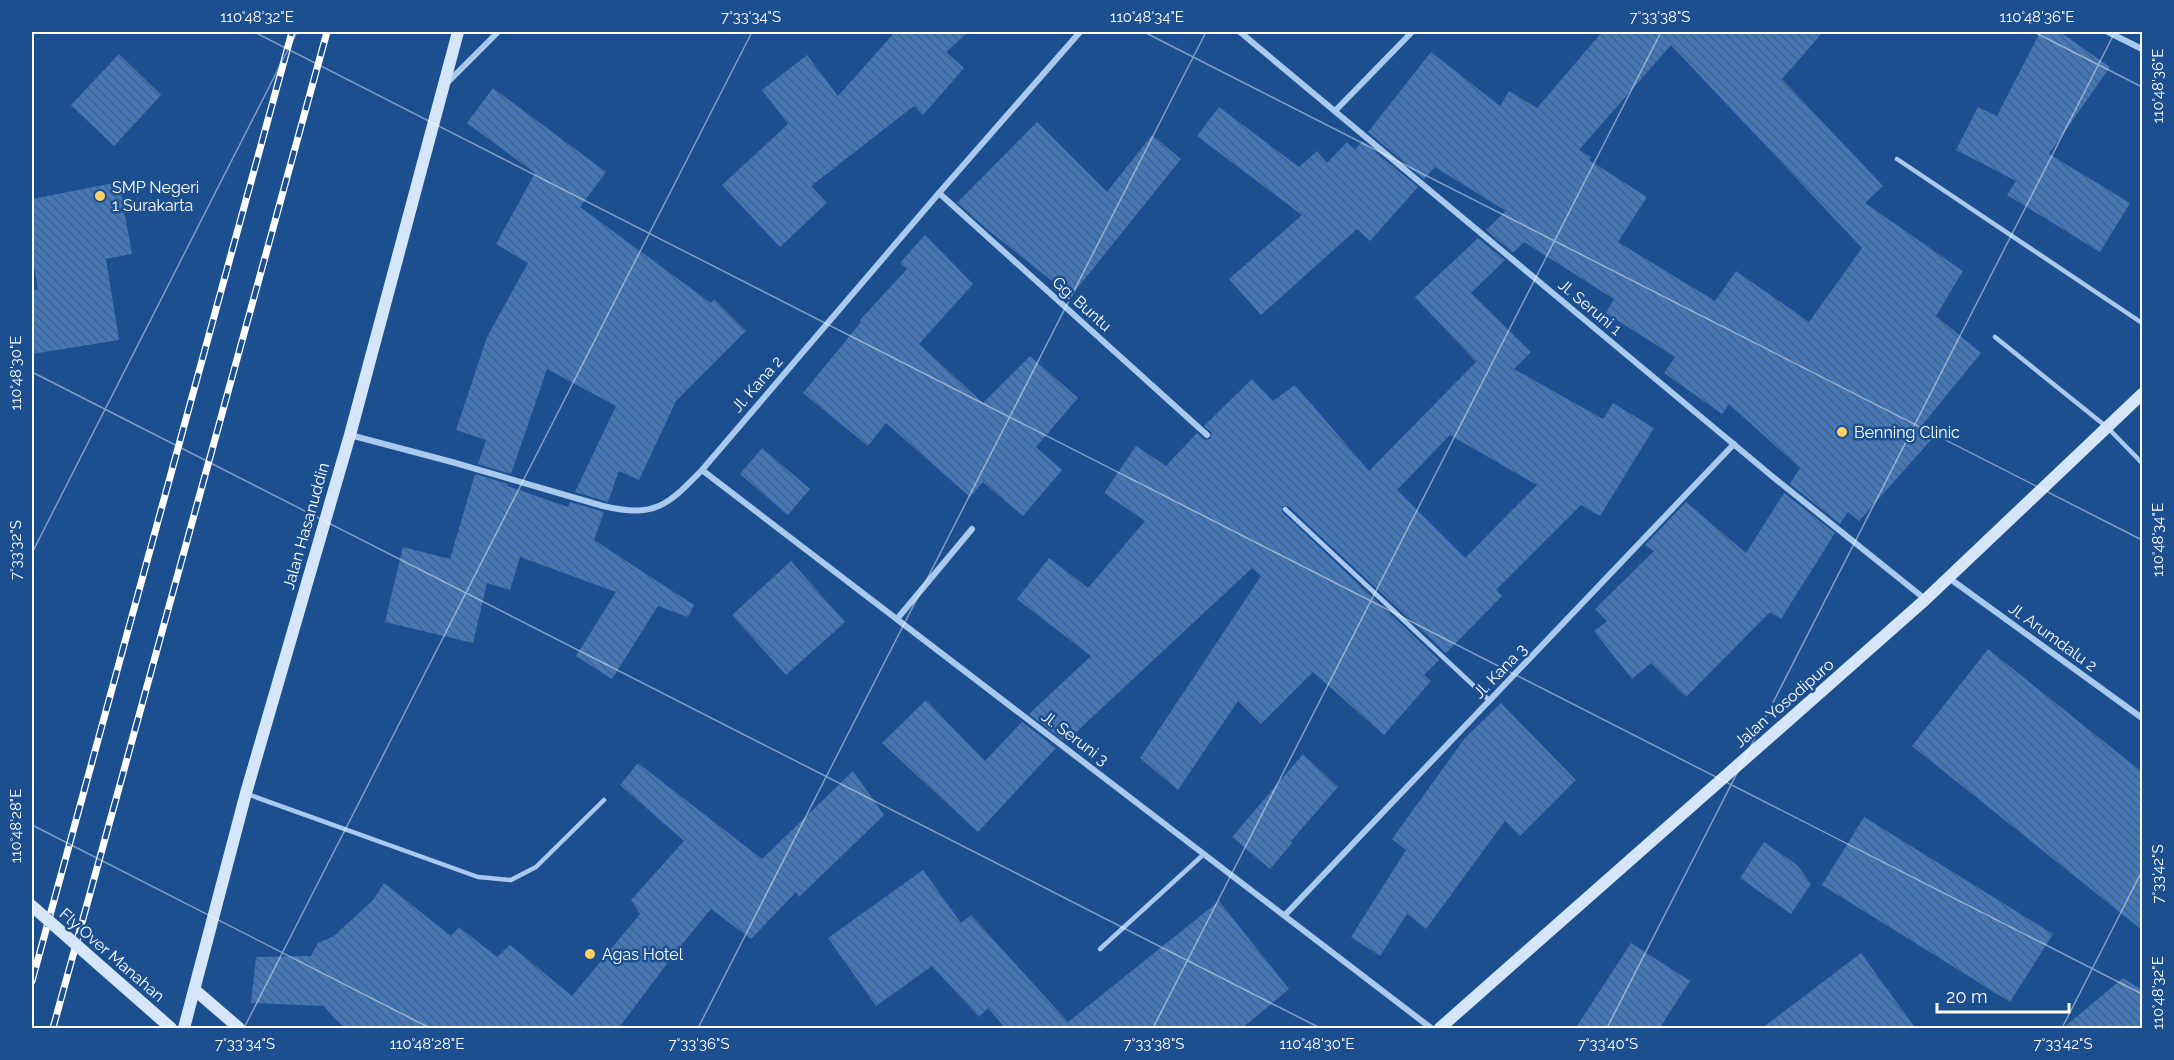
<svg xmlns="http://www.w3.org/2000/svg" width="2174" height="1060" viewBox="0 0 2174 1060" font-family="Raleway,sans-serif">
<style>
.building{fill:url(#building-back-hatch);fill-rule:evenodd}
.lines{fill:none;stroke-linecap:round;stroke-linejoin:round}
.lane{stroke:#a9c9ee;stroke-width:4.5}
.street{stroke:#a9c9ee;stroke-width:6}
.secondary{stroke:#d6e6fa;stroke-width:12}
.rail-casing{stroke:#fff;stroke-width:7}
.rail{stroke:#1b4f8f;stroke-width:4.5;stroke-dasharray:14;stroke-linecap:butt}
.secondary-bridge{stroke:#d6e6fa;stroke-width:12}
.ticks{fill:none;stroke:#fff;stroke-width:1.5;stroke-opacity:0.45}
.poi-dot{fill:#ffd166;stroke:#1b4f8f;stroke-width:2}
.labels{text-anchor:middle;dominant-baseline:central;stroke-width:5;stroke-linejoin:round;paint-order:stroke}
.poi-label{font-size:16px;fill:#fff;stroke:#1b4f8f;text-anchor:start}
.street-label{font-size:16px;fill:#fff;stroke:#1b4f8f}
.neatline{fill:none;stroke:#fff;stroke-width:2}
.ticks-label{font-size:15px;text-anchor:middle;fill:#fff}
</style>
<defs>
<pattern id="building-back-hatch" width="6" height="6" patternUnits="userSpaceOnUse" patternTransform="scale(1.5)"><rect width="6" height="6" fill="#4478b7"/><path d="M-1 5l2 2M0 0l6 6M5-1l2 2" fill="none" stroke="#486282"/></pattern>
</defs>
<rect width="100%" height="100%" fill="#1b4f8f"/>
<g class="building">
<path d="M 895,32 L 968,32 L 946,52 L 964,68 L 923,115 L 914,106 L 811,186 L 827,203 L 780,247 L 722,185 L 788,124 L 762,90 L 807,55 L 838,96 Z"/>
<path d="M 1602,32 L 1823,32 L 1782,79 L 1883,186 L 1865,203 L 1963,271 L 1936,316 L 1981,353 L 1919,429 L 1931,440 L 1859,521 L 1848,512 L 1840,524 L 1790,484 L 1800,468 L 1729,404 L 1722,414 L 1664,373 L 1675,357 L 1606,313 L 1614,299 L 1524,242 L 1513,253 L 1486,230 L 1506,211 L 1435,167 L 1424,179 L 1368,132 L 1431,52 L 1500,106 L 1509,91 L 1537,108 ZM 1671,45 L 1862,248 L 1809,322 L 1736,271 L 1715,301 L 1618,242 L 1647,197 L 1589,160 L 1591,157 L 1579,150 Z"/>
<path d="M 2040,32 L 2060,32 L 2110,67 L 2049,154 L 2130,203 L 2100,252 L 2007,195 L 2016,181 L 1956,150 L 1978,107 L 1997,116 Z"/>
<path d="M 119,54 L 161,95 L 114,146 L 71,105 Z"/>
<path d="M 493,88 L 606,172 L 580,207 L 711,303 L 714,299 L 746,331 L 676,401 L 639,480 L 619,471 L 608,502 L 575,492 L 616,406 L 547,369 L 511,474 L 478,464 L 486,440 L 456,430 L 487,337 L 528,263 L 496,244 L 535,173 L 467,123 Z"/>
<path d="M 1219,107 L 1299,167 L 1317,151 L 1327,163 L 1347,142 L 1355,150 L 1362,141 L 1418,187 L 1370,241 L 1357,229 L 1261,315 L 1229,279 L 1302,215 L 1197,136 Z"/>
<path d="M 1037,122 L 1107,192 L 1152,135 L 1181,159 L 1071,296 L 988,230 L 957,203 Z"/>
<path d="M 119,182 L 132,254 L 106,259 L 119,340 L 32,354 L 32,291 L 38,289 L 32,255 L 32,199 Z"/>
<path d="M 925,235 L 973,284 L 919,344 L 983,403 L 1030,356 L 1078,398 L 1036,447 L 1062,470 L 1023,516 L 983,482 L 970,497 L 886,423 L 868,446 L 803,393 L 861,322 L 860,320 L 907,269 L 900,263 Z"/>
<path d="M 1478,238 L 1505,260 L 1471,293 L 1531,352 L 1514,369 L 1603,419 L 1613,403 L 1654,428 L 1600,516 L 1581,505 L 1496,590 L 1502,596 L 1446,653 L 1288,506 L 1282,506 L 1282,512 L 1439,660 L 1424,675 L 1431,681 L 1384,735 L 1313,672 L 1261,724 L 1238,701 L 1178,790 L 1140,758 L 1261,576 L 1252,568 L 1072,736 L 1070,733 L 1063,740 L 1029,714 L 1091,656 L 1017,599 L 1049,558 L 1088,588 L 1145,521 L 1104,493 L 1136,446 L 1166,466 L 1197,433 L 1205,440 L 1210,439 L 1212,433 L 1204,426 L 1252,379 L 1273,401 L 1295,385 L 1369,471 L 1476,362 L 1415,297 ZM 1450,435 L 1537,485 L 1465,558 L 1397,490 Z"/>
<path d="M 762,448 L 810,489 L 788,515 L 740,474 Z"/>
<path d="M 475,474 L 508,484 L 507,486 L 568,507 L 570,502 L 604,512 L 594,540 L 694,605 L 688,617 L 658,606 L 612,679 L 576,656 L 616,592 L 520,557 L 510,590 L 487,583 L 473,643 L 385,622 L 403,547 L 450,559 Z"/>
<path d="M 1784,493 L 1835,533 L 1781,619 L 1770,612 L 1686,697 L 1651,663 L 1632,679 L 1594,631 L 1607,621 L 1595,609 L 1654,551 L 1645,545 L 1686,502 L 1746,553 Z"/>
<path d="M 791,561 L 845,622 L 786,675 L 732,615 Z"/>
<path d="M 1988,649 L 2142,772 L 2142,930 L 1912,746 Z"/>
<path d="M 926,700 L 985,761 L 1022,722 L 1056,748 L 978,832 L 882,743 Z"/>
<path d="M 1501,703 L 1576,780 L 1520,836 L 1505,821 L 1426,929 L 1407,914 L 1380,956 L 1351,937 L 1406,850 L 1392,839 L 1465,738 Z"/>
<path d="M 1303,754 L 1338,787 L 1291,841 L 1292,843 L 1270,869 L 1232,837 Z"/>
<path d="M 638,763 L 762,859 L 853,771 L 884,815 L 799,897 L 796,892 L 751,939 L 711,909 L 678,949 L 618,1029 L 346,1029 L 334,1018 L 324,1006 L 251,1003 L 256,957 L 311,956 L 318,943 L 334,936 L 373,900 L 384,883 L 451,936 L 459,927 L 497,957 L 510,945 L 572,996 L 640,914 L 631,900 L 684,841 L 620,785 Z"/>
<path d="M 1864,817 L 2053,934 L 2010,1002 L 1822,885 Z"/>
<path d="M 1764,842 L 1797,865 L 1811,884 L 1791,914 L 1740,878 Z"/>
<path d="M 923,870 L 961,923 L 971,915 L 1068,1022 L 1219,901 L 1289,989 L 1241,1029 L 1006,1029 L 988,1008 L 979,1017 L 932,966 L 876,1006 L 828,938 Z"/>
<path d="M 1631,943 L 1690,981 L 1659,1029 L 1575,1029 Z"/>
<path d="M 1861,953 L 1916,1029 L 1761,1029 Z"/>
<path d="M 2123,978 L 2142,990 L 2142,1029 L 2062,1029 Z"/>
</g>
<g class="lines">
<g class="lane">
<path d="M 1897,159 L 2142,323"/>
<path d="M 1995,337 L 2108,428 L 2142,463"/>
<path d="M 1285,509 L 1490,701"/>
<path d="M 247,794 L 478,877 L 511,880 L 536,867 L 604,800"/>
<path d="M 1100,949 L 1204,854"/>
</g>
<g class="street">
<path d="M 1240,32 L 1773,477 L 1925,599"/>
<path d="M 2108,32 L 2142,49"/>
<path d="M 447,83 L 498,32"/>
<path d="M 1335,111 L 1412,32"/>
<path d="M 939,193 L 1207,435"/>
<path d="M 350,435 L 452,462 L 603,506 C 655,518 667,506 702,470 L 939,193 L 1080,32"/>
<path d="M 702,470 L 1431,1028"/>
<path d="M 1949,578 L 2142,718"/>
<path d="M 897,619 L 972,529"/>
<path d="M 1285,915 L 1734,444"/>
</g>
<g class="secondary">
<path d="M 195,990 L 239,1028"/>
<path d="M 184,1028 L 246,793 L 350,435 L 458,32"/>
<path d="M 1440,1028 L 1926,599 L 2142,394"/>
</g>
<g class="rail-casing">
<g id="rail">
<path d="M 32,981 L 292,32"/>
<path d="M 53,1028 L 327,32"/>
</g>
</g>
<use href="#rail" class="rail"/>
<path class="secondary-bridge" d="M 32,906 L 171,1028"/>
</g>
<path class="ticks" d="M 254,32 L 2142,994M 1144,32 L 2142,540M 2034,32 L 2142,87M 32,372 L 1320,1028M 32,553 L 297,32M 32,825 L 430,1028M 244,1028 L 752,32M 698,1028 L 1206,32M 1153,1028 L 1661,32M 1607,1028 L 2115,32M 2062,1028 L 2142,871"/>
<g class="poi-dot">
<circle cx="100" cy="196" r="6"/>
<circle cx="1842" cy="432" r="6"/>
<circle cx="590" cy="954" r="6"/>
</g>
<g class="labels">
<g class="poi-label">
<text x="112" y="187">SMP Negeri<tspan x="112" dy="18">1 Surakarta</tspan></text>
<text x="1854" y="432">Benning Clinic</text>
<text x="602" y="954">Agas Hotel</text>
</g>
<g class="street-label">
<text transform="translate(1082 304) rotate(42)">Gg. Buntu</text>
<text transform="translate(1590 307) rotate(40)">Jl. Seruni 1</text>
<text transform="translate(757 384) rotate(-49)">Jl. Kana 2</text>
<text transform="translate(306 526) rotate(-74)">Jalan Hasanuddin</text>
<text transform="translate(2053 637) rotate(36)">Jl. Arumdalu 2</text>
<text transform="translate(1500 671) rotate(-46)">Jl. Kana 3</text>
<text transform="translate(1784 703) rotate(-41)">Jalan Yosodipuro</text>
<text transform="translate(1075 738) rotate(37)">Jl. Seruni 3</text>
<text transform="translate(112 955) rotate(41)">Fly Over Manahan</text>
</g>
</g>
<rect width="2174" height="1060" fill="none" stroke="#1b4f8f" stroke-width="66"/>
<path d="M1937 1003v9h132v-9" fill="none" stroke="#ffffff" stroke-width="3"/>
<text x="1946" y="1003" font-size="18" fill="#ffffff" stroke="#1b4f8f" stroke-width="4.5" paint-order="stroke">20 m</text>
<rect x="33" y="33" width="2108" height="994" class="neatline"/>
<g class="ticks-label">
<text x="257" y="22">110°48'32"E</text>
<text x="751" y="22">7°33'34"S</text>
<text x="1147" y="22">110°48'34"E</text>
<text x="1660" y="22">7°33'38"S</text>
<text x="2037" y="22">110°48'36"E</text>
<text transform="translate(2158 86) rotate(-90)" y="5">110°48'36"E</text>
<text transform="translate(16 373) rotate(-90)" y="5">110°48'30"E</text>
<text transform="translate(2158 540) rotate(-90)" y="5">110°48'34"E</text>
<text transform="translate(16 550) rotate(-90)" y="5">7°33'32"S</text>
<text transform="translate(16 826) rotate(-90)" y="5">110°48'28"E</text>
<text transform="translate(2158 874) rotate(-90)" y="5">7°33'42"S</text>
<text transform="translate(2158 993) rotate(-90)" y="5">110°48'32"E</text>
<text x="245" y="1049">7°33'34"S</text>
<text x="427" y="1049">110°48'28"E</text>
<text x="699" y="1049">7°33'36"S</text>
<text x="1154" y="1049">7°33'38"S</text>
<text x="1317" y="1049">110°48'30"E</text>
<text x="1608" y="1049">7°33'40"S</text>
<text x="2063" y="1049">7°33'42"S</text>
</g>
</svg>
